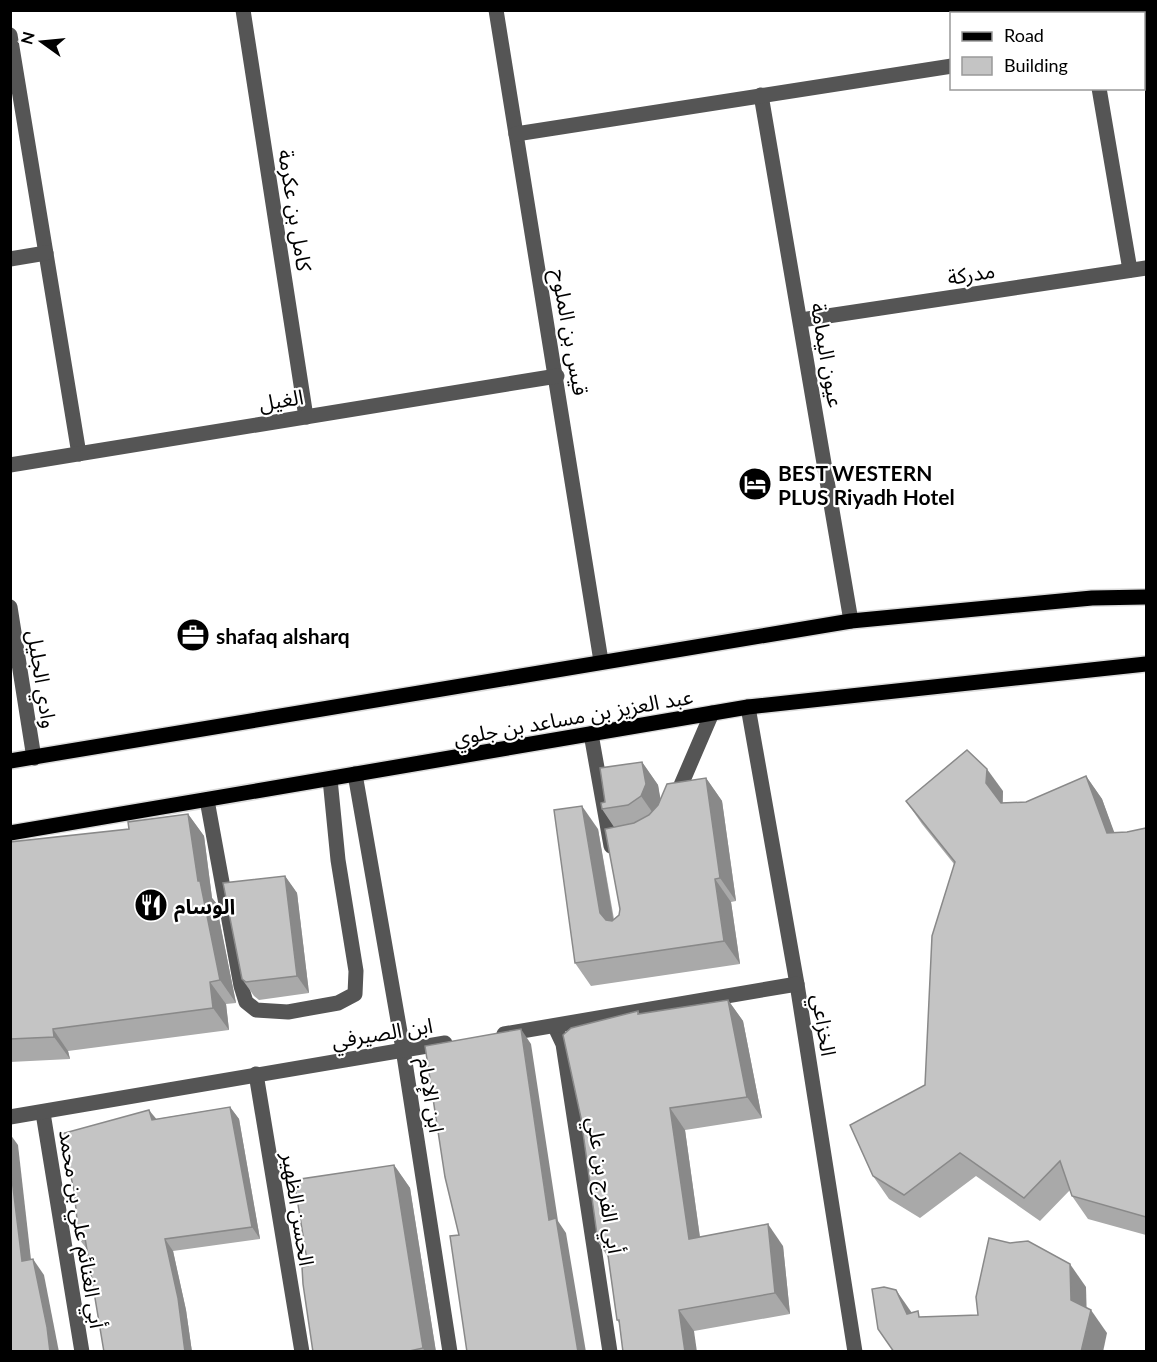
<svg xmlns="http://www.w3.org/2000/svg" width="1157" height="1362" viewBox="0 0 1157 1362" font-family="Lato,'Noto Sans Arabic',sans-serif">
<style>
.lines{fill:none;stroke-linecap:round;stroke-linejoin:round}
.major-casing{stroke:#dbdbdb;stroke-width:18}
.minor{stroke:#555;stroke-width:15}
.major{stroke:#000;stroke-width:15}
.wall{fill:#a9a9a9}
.shaded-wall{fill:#898989}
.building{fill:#c4c4c4;stroke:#898989;stroke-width:1.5}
.labels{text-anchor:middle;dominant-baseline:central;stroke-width:4.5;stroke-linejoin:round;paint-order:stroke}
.street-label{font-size:21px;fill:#000;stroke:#fff}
.poi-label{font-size:21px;font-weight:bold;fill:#000;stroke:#fff;text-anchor:start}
</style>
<rect width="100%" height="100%" fill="#fff"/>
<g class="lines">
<g class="major-casing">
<g id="major">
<path d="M 10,761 L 851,621 L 1092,598 L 1146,597"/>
<path d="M 10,833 L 748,707 L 1146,664"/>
</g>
</g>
<g class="minor">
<path d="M 243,10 L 306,417"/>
<path d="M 496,10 L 601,661"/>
<path d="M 1085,10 L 1086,14"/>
<path d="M 10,35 L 79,454"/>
<path d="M 1099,88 L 1130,270"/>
<path d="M 761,95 L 851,621"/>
<path d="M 516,134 L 952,66"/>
<path d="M 10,259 L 46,253"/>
<path d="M 801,320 L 1146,268"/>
<path d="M 10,465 L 557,376"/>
<path d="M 10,607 L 34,758"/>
<path d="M 748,707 L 797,984 L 855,1352"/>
<path d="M 591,734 L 611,846"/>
<path d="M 355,774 L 403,1049 L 450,1352"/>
<path d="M 675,799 L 712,713"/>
<path d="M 207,800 L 241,986 L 246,1002 L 256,1010 L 288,1012 L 338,1003 L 355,994 L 356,971 L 338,860 L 330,779"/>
<path d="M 555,1027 L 563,1044 L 610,1352"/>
<path d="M 504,1034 L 797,984"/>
<path d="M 256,1074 L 302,1352"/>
<path d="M 43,1113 L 82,1352"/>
<path d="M 10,1117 L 445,1043"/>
</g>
<use href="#major" class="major"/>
</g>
<g class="wall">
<path d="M 642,762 L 658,785 L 660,799 L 706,778 L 722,801 L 736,901 L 731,902 L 740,964 L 591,986 L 575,963 L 598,829 L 614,919 L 619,915 L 620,909 L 614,827 L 602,809 L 605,802 Z"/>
<path d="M 1086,776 L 1102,799 L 1114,833 L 1127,832 L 1146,828 L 1146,1235 L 1088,1219 L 1072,1196 L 1070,1190 L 1040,1221 L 976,1176 L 920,1218 L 889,1199 L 873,1176 L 925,1085 L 954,864 L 922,824 L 906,801 L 1003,791 L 1003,803 L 1026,802 Z"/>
<path d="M 188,814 L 204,836 L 212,898 L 216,903 L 236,1003 L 226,1004 L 229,1030 L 68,1051 L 70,1059 L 10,1062 L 10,842 L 129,829 Z"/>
<path d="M 285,876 L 297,893 L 309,993 L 259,1000 L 254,996 L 242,979 Z"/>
<path d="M 728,1000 L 743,1021 L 762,1118 L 685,1130 L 700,1237 L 783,1246 L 790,1314 L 694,1331 L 620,1324 L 617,1320 L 608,1257 L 598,1242 L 638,1011 L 640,1014 Z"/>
<path d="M 230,1107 L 239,1119 L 260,1239 L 173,1251 L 186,1310 L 192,1352 L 104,1352 L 87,1249 L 79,1239 L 156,1119 Z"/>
<path d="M 394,1165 L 410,1188 L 436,1352 L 313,1352 L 308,1266 Z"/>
</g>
<g class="shaded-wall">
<path d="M 642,762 L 658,785 L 662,807 L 657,819 L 641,796 Z"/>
<path d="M 987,769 L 1003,791 L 1002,806 L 986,783 Z"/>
<path d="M 1086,776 L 1102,799 L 1123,856 L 1107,833 Z"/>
<path d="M 706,778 L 722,801 L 736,901 L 720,878 Z"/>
<path d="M 582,806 L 598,829 L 616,936 L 600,913 Z"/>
<path d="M 188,814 L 204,836 L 212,898 L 216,903 L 236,1003 L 220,980 L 198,881 Z"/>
<path d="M 285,876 L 297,893 L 309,993 L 297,976 Z"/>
<path d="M 715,879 L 731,902 L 740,964 L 724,941 Z"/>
<path d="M 210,982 L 226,1004 L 229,1030 L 213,1008 Z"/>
<path d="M 728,1000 L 743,1021 L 762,1118 L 747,1097 Z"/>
<path d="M 53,1029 L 68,1051 L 70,1059 L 54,1037 Z"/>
<path d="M 521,1029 L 531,1044 L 558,1221 L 566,1233 L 586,1352 L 578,1352 L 549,1220 Z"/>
<path d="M 230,1107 L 239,1119 L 260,1239 L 252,1227 Z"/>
<path d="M 670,1108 L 685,1130 L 703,1260 L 689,1239 Z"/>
<path d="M 149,1110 L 158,1121 L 152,1120 Z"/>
<path d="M 10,1134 L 18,1145 L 33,1277 L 22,1261 L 10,1163 Z"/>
<path d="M 394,1165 L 410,1188 L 436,1352 L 425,1352 L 423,1348 Z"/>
<path d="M 768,1224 L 783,1246 L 790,1314 L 775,1293 Z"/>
<path d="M 165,1239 L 173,1251 L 186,1310 L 192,1352 L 185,1352 Z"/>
<path d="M 33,1259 L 44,1275 L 59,1352 L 50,1352 Z"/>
<path d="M 1070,1264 L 1086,1287 L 1087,1323 L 1071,1300 Z"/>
<path d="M 896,1290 L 912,1313 L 907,1314 Z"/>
<path d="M 679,1310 L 694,1331 L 697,1352 L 685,1352 Z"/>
<path d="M 1091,1310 L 1107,1333 L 1103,1352 L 1081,1352 Z"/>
</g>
<g class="building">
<path d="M 967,750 L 987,769 L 986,783 L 1001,803 L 1026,802 L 1086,776 L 1107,833 L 1127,832 L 1146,828 L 1146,1217 L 1072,1196 L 1060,1161 L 1024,1198 L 960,1153 L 904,1195 L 873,1176 L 850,1125 L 925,1085 L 932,936 L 955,862 L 906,801 Z"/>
<path d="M 642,762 L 646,784 L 641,796 L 628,805 L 602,809 L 601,803 L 605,802 L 600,768 Z"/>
<path d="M 706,778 L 720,878 L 715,879 L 724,941 L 575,963 L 554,810 L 582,806 L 600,913 L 606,920 L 612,921 L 619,915 L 620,909 L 605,829 L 634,823 L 649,815 L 658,805 L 667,784 Z"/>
<path d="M 188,814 L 198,881 L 200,881 L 220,980 L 210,982 L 213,1008 L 53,1029 L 54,1037 L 10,1039 L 10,842 L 129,829 L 128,822 Z"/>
<path d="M 285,876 L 297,976 L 246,982 L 242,979 L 223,883 Z"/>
<path d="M 728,1000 L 747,1097 L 670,1108 L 689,1239 L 768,1224 L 775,1293 L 679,1310 L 685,1352 L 623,1352 L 619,1320 L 617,1320 L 606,1241 L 598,1242 L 581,1118 L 563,1035 L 571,1028 L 638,1011 L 638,1014 Z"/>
<path d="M 521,1029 L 549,1220 L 556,1218 L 578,1352 L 467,1352 L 450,1236 L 459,1235 L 445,1177 L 425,1046 Z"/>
<path d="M 230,1107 L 252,1227 L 165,1239 L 178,1298 L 185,1352 L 104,1352 L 85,1238 L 79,1239 L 74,1190 L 61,1134 L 149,1110 L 152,1120 Z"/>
<path d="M 10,1163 L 22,1261 L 33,1259 L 47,1327 L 50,1352 L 10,1352 Z"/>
<path d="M 394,1165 L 423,1348 L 405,1352 L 313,1352 L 303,1284 L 302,1267 L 308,1266 L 294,1180 Z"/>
<path d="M 989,1238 L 1010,1243 L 1028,1241 L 1070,1264 L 1071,1300 L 1091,1310 L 1081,1352 L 894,1352 L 878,1329 L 872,1289 L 884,1287 L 896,1290 L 907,1314 L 918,1311 L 919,1317 L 978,1315 L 976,1297 Z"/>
</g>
<defs>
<g id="hotel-disc" transform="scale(1.725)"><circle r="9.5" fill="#000" stroke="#fff"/><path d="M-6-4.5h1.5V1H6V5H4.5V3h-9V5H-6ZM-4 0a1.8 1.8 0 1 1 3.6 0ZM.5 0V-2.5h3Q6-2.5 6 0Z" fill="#fff"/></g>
<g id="office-disc" transform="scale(1.725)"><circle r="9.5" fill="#000" stroke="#fff"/><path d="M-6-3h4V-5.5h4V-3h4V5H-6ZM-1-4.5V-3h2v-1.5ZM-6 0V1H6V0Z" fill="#fff"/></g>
<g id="restaurant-disc" transform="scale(1.725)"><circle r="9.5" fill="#000" stroke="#fff"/><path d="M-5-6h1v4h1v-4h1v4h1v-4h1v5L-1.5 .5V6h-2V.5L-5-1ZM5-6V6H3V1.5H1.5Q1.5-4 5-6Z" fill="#fff"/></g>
</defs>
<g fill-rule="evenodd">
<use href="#hotel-disc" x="755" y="484"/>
<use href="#office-disc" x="193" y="635"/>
<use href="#restaurant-disc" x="151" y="905"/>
</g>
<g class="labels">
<g class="street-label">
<text transform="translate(296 210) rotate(81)">كامل بن عكرمة</text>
<text transform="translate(971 273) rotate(-9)">مدركة</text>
<text transform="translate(571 332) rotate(80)">قيس بن الملوح</text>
<text transform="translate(828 355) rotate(80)">عيون اليمامة</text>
<text transform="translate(281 399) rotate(-9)">الغيل</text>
<text transform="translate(43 679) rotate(81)">وادي الجليل</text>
<text transform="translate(573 716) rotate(-10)">عبد العزيز بن مساعد بن جلوي</text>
<text transform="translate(825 1025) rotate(81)">الخزاعي</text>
<text transform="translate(382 1032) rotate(-9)">ابن الصيرفي</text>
<text transform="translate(432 1095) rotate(81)">ابن الإمام</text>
<text transform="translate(606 1185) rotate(81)">أبي الفرج بن علي</text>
<text transform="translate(299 1209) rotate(81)">الحسن الظهير</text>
<text transform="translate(83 1229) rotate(81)">أبي الغنائم علي بن محمد</text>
</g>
<g class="poi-label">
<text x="778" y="472">BEST WESTERN<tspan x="778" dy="24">PLUS Riyadh Hotel</tspan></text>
<text x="216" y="635">shafaq alsharq</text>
<text x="174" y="905">الوسام</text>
</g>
</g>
<rect width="1157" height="1362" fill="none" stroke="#000000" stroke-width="24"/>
<rect x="950" y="12" width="195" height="78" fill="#ffffff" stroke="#999999" stroke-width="1.5"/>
<rect x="962" y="32" width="30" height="9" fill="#000000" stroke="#999999" stroke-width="1.5"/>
<text x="1004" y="42" font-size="18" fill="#000000">Road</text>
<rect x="962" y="57" width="30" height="18" fill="#c4c4c4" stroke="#999999" stroke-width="1.5"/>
<text x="1004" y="72" font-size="18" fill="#000000">Building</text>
<g transform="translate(42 42) rotate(285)" stroke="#ffffff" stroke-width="4.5" paint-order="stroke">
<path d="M0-4.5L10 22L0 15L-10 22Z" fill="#000000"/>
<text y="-9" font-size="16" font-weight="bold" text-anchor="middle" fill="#000000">N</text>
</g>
</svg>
